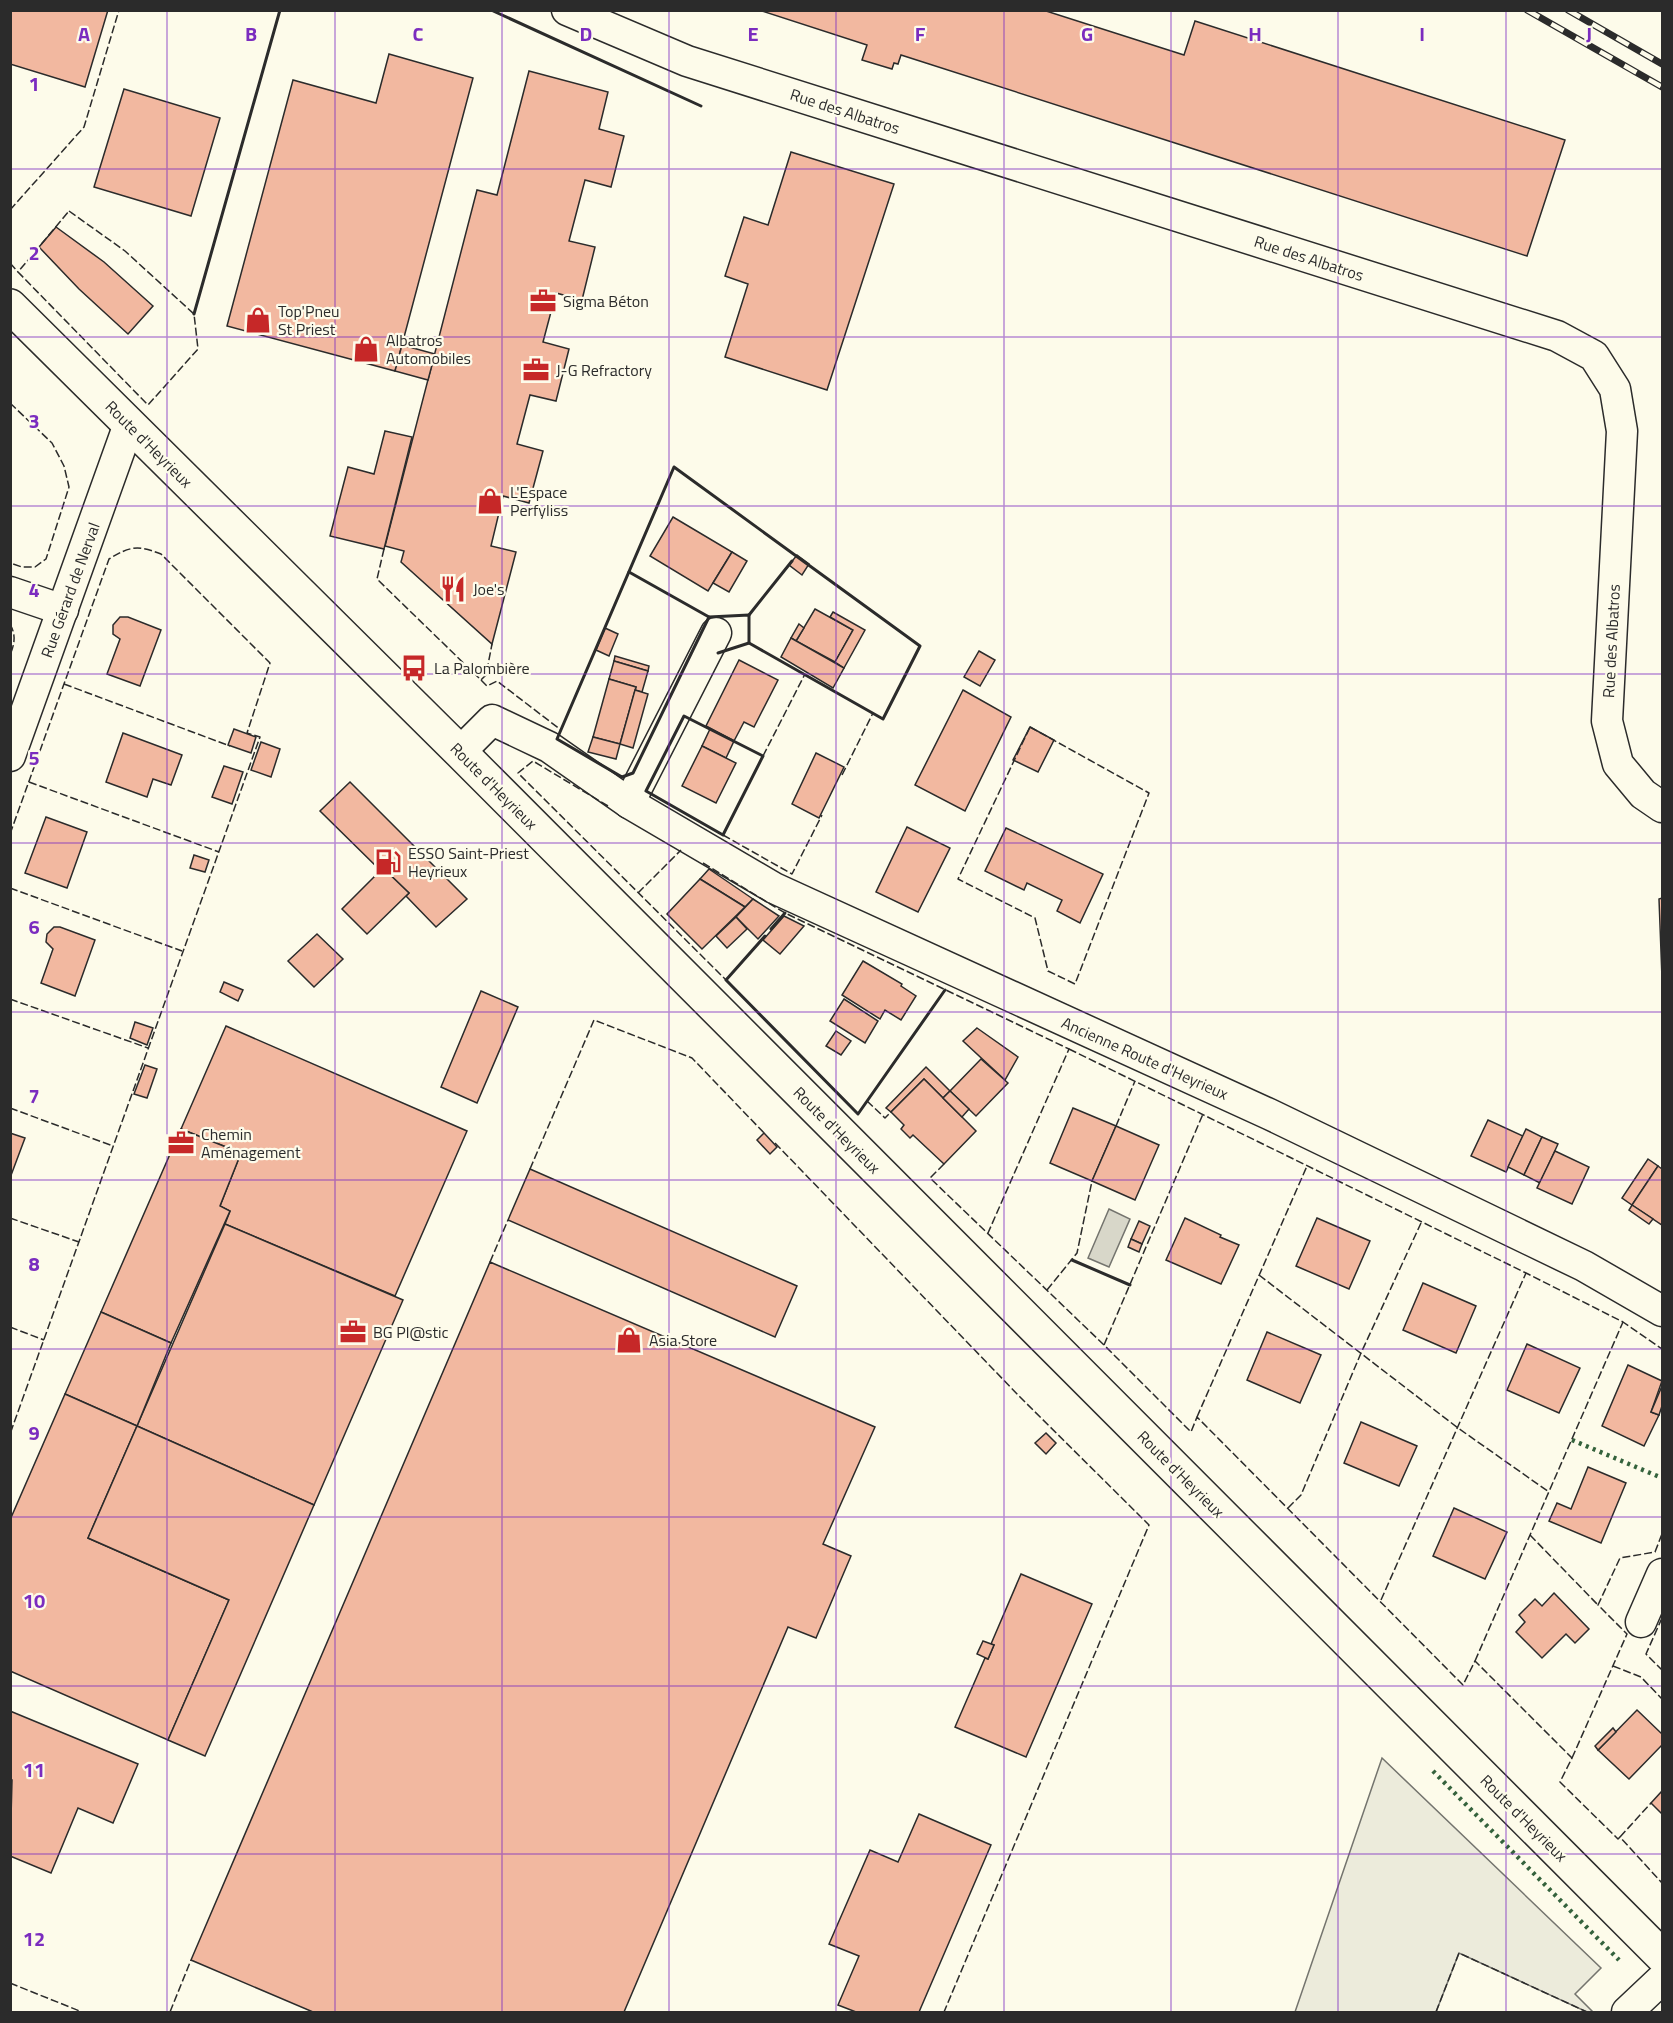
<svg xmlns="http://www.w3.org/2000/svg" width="1673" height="2023" viewBox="0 0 1673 2023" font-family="'Titillium Web',sans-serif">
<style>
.green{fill:#ecebdb;stroke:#74746e;stroke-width:1.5}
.water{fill:#d8d7c9;stroke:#74746e;stroke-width:1.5}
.building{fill:#f2b8a0;stroke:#2b2b2b;stroke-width:1.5}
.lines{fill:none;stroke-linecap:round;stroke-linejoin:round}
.street-casing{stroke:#2b2b2b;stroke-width:33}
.primary-casing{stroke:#2b2b2b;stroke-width:36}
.street{stroke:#fdfbea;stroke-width:30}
.primary{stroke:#fdfbea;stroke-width:33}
.rail-casing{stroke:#2b2b2b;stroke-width:7}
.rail{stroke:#fdfbea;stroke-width:4.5;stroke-dasharray:14;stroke-linecap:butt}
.hedge{stroke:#34623c;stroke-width:4.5;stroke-dasharray:3 4.5;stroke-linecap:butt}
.fence{stroke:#2b2b2b;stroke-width:1.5;stroke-dasharray:8 3;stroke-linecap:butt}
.wall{stroke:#2b2b2b;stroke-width:3}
.grid{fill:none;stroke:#7b2cbf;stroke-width:1.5;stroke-opacity:0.55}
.labels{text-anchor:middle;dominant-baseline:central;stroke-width:4.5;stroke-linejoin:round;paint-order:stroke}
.street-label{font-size:16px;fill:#2b2b2b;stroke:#fdfbea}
.poi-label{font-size:16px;fill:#2b2b2b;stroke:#fdfbea;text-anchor:start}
.grid-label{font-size:20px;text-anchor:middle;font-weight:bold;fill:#7b2cbf;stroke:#fdfbea;stroke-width:4.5;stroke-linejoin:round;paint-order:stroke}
</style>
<rect width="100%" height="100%" fill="#fdfbea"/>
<path class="green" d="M 1382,1758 L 1601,1968 L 1575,1994 L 1593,2012 L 1587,2012 L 1459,1953 L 1436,2012 L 1295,2012 Z"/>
<path class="water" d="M 1109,1209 L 1130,1219 L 1109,1267 L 1088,1258 Z"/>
<g class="building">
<path d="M 10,10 L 108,10 L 85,87 L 10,64 Z"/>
<path d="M 759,10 L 1043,10 L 1184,55 L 1195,21 L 1565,140 L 1527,256 L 901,55 L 898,64 L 894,63 L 892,69 L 862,60 L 867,45 Z"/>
<path d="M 389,54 L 473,78 L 395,371 L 227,326 L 293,80 L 376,103 Z"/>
<path d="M 529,71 L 608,92 L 599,129 L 624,136 L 611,187 L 585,180 L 569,241 L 595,247 L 582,300 L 556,293 L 543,342 L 569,349 L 556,401 L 530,395 L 517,444 L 543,451 L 529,503 L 503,496 L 491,546 L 516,552 L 492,644 L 401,562 L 404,551 L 385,546 L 477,190 L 497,195 Z"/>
<path d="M 124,89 L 220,118 L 191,216 L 94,187 Z"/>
<path d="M 791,152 L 894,184 L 827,390 L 725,357 L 748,284 L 725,276 L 744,217 L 768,225 Z"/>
<path d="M 56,227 L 104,262 L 153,306 L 128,334 L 79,289 L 39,247 Z"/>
<path d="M 402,345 L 435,354 L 428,380 L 395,371 Z"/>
<path d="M 385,431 L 412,437 L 384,549 L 330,536 L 348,467 L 374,474 Z"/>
<path d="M 673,517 L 732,552 L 708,591 L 650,556 Z"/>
<path d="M 732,552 L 747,561 L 729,592 L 713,583 Z"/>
<path d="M 797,555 L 809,564 L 802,575 L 789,565 Z"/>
<path d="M 815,609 L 853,630 L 835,662 L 796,641 Z"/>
<path d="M 833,612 L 865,630 L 844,668 L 835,662 L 853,630 L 830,617 Z"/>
<path d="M 120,617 L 128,617 L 161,630 L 140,686 L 107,674 L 120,639 L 113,634 L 113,625 Z"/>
<path d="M 799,624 L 804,628 L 796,641 L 791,638 Z"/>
<path d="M 605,628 L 618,634 L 609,656 L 596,650 Z"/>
<path d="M 791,638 L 844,668 L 833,688 L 781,657 Z"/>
<path d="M 979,651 L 995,660 L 980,686 L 964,677 Z"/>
<path d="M 615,656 L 649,666 L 648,671 L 614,661 Z"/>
<path d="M 739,660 L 778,680 L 754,727 L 744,722 L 734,741 L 706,726 Z"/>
<path d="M 614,661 L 648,671 L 642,692 L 635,690 L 636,687 L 609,679 Z"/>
<path d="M 609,679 L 636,687 L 620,744 L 593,737 Z"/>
<path d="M 635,690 L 648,694 L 633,748 L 620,744 Z"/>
<path d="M 963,690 L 1011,717 L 965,811 L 915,785 Z"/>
<path d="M 1030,727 L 1054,740 L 1038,772 L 1013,760 Z"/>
<path d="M 234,729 L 256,737 L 251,753 L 228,745 Z"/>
<path d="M 710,729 L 734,741 L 726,758 L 702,746 Z"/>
<path d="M 123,733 L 182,755 L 171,785 L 153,779 L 147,797 L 106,782 Z"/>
<path d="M 593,737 L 620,744 L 616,759 L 588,752 Z"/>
<path d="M 261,742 L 280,749 L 271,777 L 251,770 Z"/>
<path d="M 702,746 L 736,763 L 716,803 L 682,786 Z"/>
<path d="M 816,753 L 844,767 L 819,818 L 792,804 Z"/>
<path d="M 224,766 L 243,772 L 232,804 L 212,797 Z"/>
<path d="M 350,782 L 467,899 L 436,927 L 406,896 L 409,893 L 383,868 L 380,870 L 320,811 Z"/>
<path d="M 46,817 L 87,832 L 67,888 L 25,873 Z"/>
<path d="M 907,827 L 950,848 L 918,912 L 876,892 Z"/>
<path d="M 1006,828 L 1103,874 L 1080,923 L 1057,911 L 1062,900 L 1027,883 L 1024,890 L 985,871 Z"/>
<path d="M 194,855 L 209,860 L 205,872 L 190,868 Z"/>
<path d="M 383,868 L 409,893 L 367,934 L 342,909 Z"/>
<path d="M 709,869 L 753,899 L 745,907 L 700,879 Z"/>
<path d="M 700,879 L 745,907 L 702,949 L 667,914 Z"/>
<path d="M 1662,898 L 1662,978 L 1659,899 Z"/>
<path d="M 753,899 L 779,916 L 758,939 L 736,917 Z"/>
<path d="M 784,916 L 804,926 L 780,954 L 763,940 Z"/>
<path d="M 736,917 L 747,929 L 727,948 L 716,936 Z"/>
<path d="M 54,927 L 60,927 L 95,940 L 75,996 L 41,983 L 53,949 L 46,942 L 47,934 Z"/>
<path d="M 317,934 L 343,959 L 314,987 L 288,961 Z"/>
<path d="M 863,961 L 902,984 L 901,986 L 916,996 L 901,1020 L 885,1010 L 880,1019 L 842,995 Z"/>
<path d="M 224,982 L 243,990 L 238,1001 L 220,992 Z"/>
<path d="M 481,991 L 518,1007 L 477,1103 L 441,1087 Z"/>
<path d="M 844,999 L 878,1021 L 865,1043 L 830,1021 Z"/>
<path d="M 135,1022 L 153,1028 L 147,1045 L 130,1038 Z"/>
<path d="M 226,1026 L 467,1131 L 395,1296 L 225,1224 L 230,1211 L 220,1206 L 241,1153 L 181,1129 Z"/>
<path d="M 977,1028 L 1018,1057 L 1005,1080 L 963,1041 Z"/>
<path d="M 836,1031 L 851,1041 L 841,1055 L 826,1046 Z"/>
<path d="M 981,1059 L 1008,1083 L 976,1116 L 950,1091 Z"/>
<path d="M 145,1065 L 157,1069 L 147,1098 L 134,1094 Z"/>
<path d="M 926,1067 L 950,1091 L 943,1098 L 924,1079 L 891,1112 L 886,1108 Z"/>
<path d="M 924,1079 L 976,1131 L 944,1164 L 913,1135 L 910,1138 L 901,1129 L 904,1125 L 891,1112 Z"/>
<path d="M 950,1091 L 969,1109 L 962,1117 L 943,1098 Z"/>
<path d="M 1073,1108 L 1116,1126 L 1092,1181 L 1050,1163 Z"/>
<path d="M 1488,1120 L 1523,1136 L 1506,1172 L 1471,1156 Z"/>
<path d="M 1116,1126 L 1159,1145 L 1135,1200 L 1092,1181 Z"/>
<path d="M 181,1129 L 241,1153 L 220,1206 L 230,1211 L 171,1343 L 101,1312 Z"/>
<path d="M 1526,1129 L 1542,1137 L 1524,1175 L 1508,1167 Z"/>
<path d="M 10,1133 L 25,1138 L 10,1178 Z"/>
<path d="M 764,1133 L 777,1147 L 770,1154 L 757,1140 Z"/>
<path d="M 1542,1137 L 1558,1144 L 1540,1183 L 1524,1175 Z"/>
<path d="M 1555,1151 L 1589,1167 L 1572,1204 L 1537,1188 Z"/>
<path d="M 1648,1159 L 1658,1166 L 1632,1205 L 1622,1198 Z"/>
<path d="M 1658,1166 L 1662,1169 L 1662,1225 L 1632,1205 Z"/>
<path d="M 530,1169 L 797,1286 L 775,1337 L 508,1220 Z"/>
<path d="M 1632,1205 L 1653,1219 L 1649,1224 L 1629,1210 Z"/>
<path d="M 1185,1218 L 1221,1235 L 1220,1237 L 1239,1245 L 1221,1284 L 1166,1260 Z"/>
<path d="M 1317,1218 L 1370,1241 L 1349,1289 L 1296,1266 Z"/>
<path d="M 1139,1221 L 1150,1226 L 1142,1244 L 1131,1239 Z"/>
<path d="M 225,1224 L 403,1300 L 314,1505 L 137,1426 Z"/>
<path d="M 1131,1239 L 1142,1244 L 1139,1252 L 1128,1247 Z"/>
<path d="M 490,1262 L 875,1427 L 823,1544 L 851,1556 L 816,1638 L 788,1627 L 624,2012 L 313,2012 L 191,1960 Z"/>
<path d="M 1423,1283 L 1476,1306 L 1456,1353 L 1403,1330 Z"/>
<path d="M 101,1312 L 171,1343 L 137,1426 L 65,1394 Z"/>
<path d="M 1267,1332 L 1321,1355 L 1300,1403 L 1247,1380 Z"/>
<path d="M 1527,1344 L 1580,1368 L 1559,1413 L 1507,1390 Z"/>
<path d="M 1628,1365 L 1662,1381 L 1651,1412 L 1659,1415 L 1644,1446 L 1602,1426 Z"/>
<path d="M 1662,1386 L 1662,1406 L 1659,1415 L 1651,1412 Z"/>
<path d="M 65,1394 L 137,1426 L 88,1538 L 229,1600 L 168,1740 L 10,1671 L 10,1520 Z"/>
<path d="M 1361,1422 L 1417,1446 L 1399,1486 L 1344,1463 Z"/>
<path d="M 137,1426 L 314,1505 L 205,1756 L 168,1740 L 229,1600 L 88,1538 Z"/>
<path d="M 1046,1433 L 1056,1443 L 1046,1454 L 1035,1443 Z"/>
<path d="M 1588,1467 L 1626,1483 L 1601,1543 L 1549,1521 L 1557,1503 L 1571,1509 Z"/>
<path d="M 1454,1508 L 1507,1532 L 1485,1579 L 1433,1556 Z"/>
<path d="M 1021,1574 L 1092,1604 L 1026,1757 L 955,1727 L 985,1658 L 988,1659 L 994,1645 L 991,1644 Z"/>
<path d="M 1554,1593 L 1589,1629 L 1575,1643 L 1566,1634 L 1542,1658 L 1516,1632 L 1525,1622 L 1519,1615 L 1535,1599 L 1542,1606 Z"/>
<path d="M 983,1641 L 994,1645 L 988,1659 L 977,1654 Z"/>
<path d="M 1637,1710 L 1662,1734 L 1662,1745 L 1629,1779 L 1598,1750 Z"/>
<path d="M 10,1711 L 138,1764 L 113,1823 L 78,1808 L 51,1873 L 10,1856 L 12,1780 L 10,1780 Z"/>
<path d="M 1613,1728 L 1616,1732 L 1598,1750 L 1595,1746 Z"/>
<path d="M 1662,1791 L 1662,1814 L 1651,1803 Z"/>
<path d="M 919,1814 L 991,1845 L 919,2012 L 856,2012 L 838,2005 L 859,1956 L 829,1944 L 870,1850 L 898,1862 Z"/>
</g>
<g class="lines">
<g class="street-casing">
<g id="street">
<path d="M 567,10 L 687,61 L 1557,336 L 1594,356 L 1615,389 L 1622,431 L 1607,721 L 1618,764 L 1643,794 L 1662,807"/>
<path d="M 10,592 L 63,610"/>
<path d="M 460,752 L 492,720 L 549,747 L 629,803 L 774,888 L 1269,1114 L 1584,1266 L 1662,1311"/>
<path d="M 10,756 L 129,424"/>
<path d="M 629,803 L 716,633"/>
<path d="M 1641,1622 L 1662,1574"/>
<path d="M 1627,2012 L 1662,1979"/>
</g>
</g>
<g class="primary-casing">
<path id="primary" d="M 10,306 L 460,752 L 1662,1956"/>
</g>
<use href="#street" class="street"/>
<use href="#primary" class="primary"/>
<g class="rail-casing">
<g id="rail">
<path d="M 1527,10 L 1662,87"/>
<path d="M 1568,10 L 1662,64"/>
</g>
</g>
<use href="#rail" class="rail"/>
<g class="hedge">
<path d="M 1572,1440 L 1662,1478"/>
<path d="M 1433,1771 L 1619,1960"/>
</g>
<g class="fence">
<path d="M 10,210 L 84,127 L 119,10"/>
<path d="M 69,211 L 125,251 L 194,314 L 198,349 L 148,405 L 18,272 Z"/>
<path d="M 10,263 L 18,272"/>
<path d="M 10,403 L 52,443 L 64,466 L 69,487 L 46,559 L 35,567 L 22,567 L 10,563"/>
<path d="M 384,549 L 377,579 L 481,680 L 486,675 L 492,644"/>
<path d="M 10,624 C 16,635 15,643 10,655"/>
<path d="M 481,680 L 487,686 L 497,681 L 561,730"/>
<path d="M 64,684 L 230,746"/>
<path d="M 1030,727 L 1149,793 L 1075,984 L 1048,971 L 1035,918 L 958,879 Z"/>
<path d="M 763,756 L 805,674"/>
<path d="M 842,775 L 873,713"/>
<path d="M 29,782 L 219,852"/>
<path d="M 608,806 L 533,761 L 518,773 L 726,980"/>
<path d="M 10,834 L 109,559 C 130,546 138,545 161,554 L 270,663 L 247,733 L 260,737 L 10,1434"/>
<path d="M 723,835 L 792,874 L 822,815"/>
<path d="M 703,863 L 785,913 L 1069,1049 L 988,1233"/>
<path d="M 10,888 L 182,951"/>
<path d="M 638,893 L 681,850"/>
<path d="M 10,999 L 148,1048"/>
<path d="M 1069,1049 L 1526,1273 L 1623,1322 L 1662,1349"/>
<path d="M 867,1101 L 885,1118 L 891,1112"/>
<path d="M 10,1108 L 113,1146"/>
<path d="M 1116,1126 L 1135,1081"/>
<path d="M 775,1143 L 1020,1397 L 1149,1525 L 944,2012"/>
<path d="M 944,1164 L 930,1178 L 1104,1345 L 1191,1432 L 1197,1417 L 1463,1685 L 1475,1661 L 1572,1758 L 1560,1782 L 1618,1839 L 1620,1837 L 1662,1883"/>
<path d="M 530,1169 L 594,1020 L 692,1058 L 766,1135"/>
<path d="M 10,1218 L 79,1242"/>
<path d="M 490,1262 L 508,1220"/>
<path d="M 1259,1275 L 1458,1428 L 1549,1492"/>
<path d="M 1047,1290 L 1077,1253 L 1092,1181"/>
<path d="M 10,1327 L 44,1340"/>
<path d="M 1104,1345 L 1203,1114"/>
<path d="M 1197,1417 L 1307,1166"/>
<path d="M 1288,1508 L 1301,1495 L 1361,1353 L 1421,1223"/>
<path d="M 1530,1535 L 1598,1605"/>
<path d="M 1381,1600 L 1526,1273"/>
<path d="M 1662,1618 L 1646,1654 L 1662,1670"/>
<path d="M 1475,1661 L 1623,1322"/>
<path d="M 1613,1666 L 1641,1677 L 1662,1699"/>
<path d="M 1572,1758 L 1627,1634 L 1598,1605 L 1620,1558 L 1655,1552 L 1662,1534"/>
<path d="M 1620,1837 L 1651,1803"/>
<path d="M 10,1983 L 82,2012"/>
<path d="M 170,2012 L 191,1960"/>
<path d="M 1436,2012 L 1459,1953 L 1587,2012"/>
</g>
<g class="wall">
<path d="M 491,10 L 701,106"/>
<path d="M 194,314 L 280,10"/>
<path d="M 674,467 L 920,646 L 883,719 L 749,643 L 749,615 L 709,617 L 633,773 L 622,777 L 557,739 Z"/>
<path d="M 629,572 L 709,617"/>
<path d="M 749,615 L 792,561"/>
<path d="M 718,653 L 749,643"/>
<path d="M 684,716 L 763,756 L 723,835 L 646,791 Z"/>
<path d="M 771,929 L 785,913"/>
<path d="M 765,936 L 726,980 L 858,1114 L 945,990"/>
<path d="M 1072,1260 L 1130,1285"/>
</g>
</g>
<path class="grid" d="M 167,10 L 167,2012M 335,10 L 335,2012M 502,10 L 502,2012M 669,10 L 669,2012M 836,10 L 836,2012M 1004,10 L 1004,2012M 1171,10 L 1171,2012M 1338,10 L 1338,2012M 1506,10 L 1506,2012M 10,169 L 1662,169M 10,337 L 1662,337M 10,506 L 1662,506M 10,674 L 1662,674M 10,843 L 1662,843M 10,1012 L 1662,1012M 10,1180 L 1662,1180M 10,1349 L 1662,1349M 10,1517 L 1662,1517M 10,1686 L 1662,1686M 10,1854 L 1662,1854"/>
<defs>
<g id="office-bare" transform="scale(2.07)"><path d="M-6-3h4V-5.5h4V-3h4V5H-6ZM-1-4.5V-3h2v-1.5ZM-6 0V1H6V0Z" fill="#c62828" stroke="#fdfbea" stroke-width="2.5" paint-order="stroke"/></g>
<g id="shop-bare" transform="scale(2.07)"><path d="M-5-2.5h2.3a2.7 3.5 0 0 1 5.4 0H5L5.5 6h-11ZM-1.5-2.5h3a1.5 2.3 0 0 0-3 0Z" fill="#c62828" stroke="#fdfbea" stroke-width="2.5" paint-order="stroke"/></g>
<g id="restaurant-bare" transform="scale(2.07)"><path d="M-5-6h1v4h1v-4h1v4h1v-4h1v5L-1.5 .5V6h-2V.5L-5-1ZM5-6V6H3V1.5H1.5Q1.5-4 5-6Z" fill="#c62828" stroke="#fdfbea" stroke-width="2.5" paint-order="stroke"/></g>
<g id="bus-bare" transform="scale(2.07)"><path d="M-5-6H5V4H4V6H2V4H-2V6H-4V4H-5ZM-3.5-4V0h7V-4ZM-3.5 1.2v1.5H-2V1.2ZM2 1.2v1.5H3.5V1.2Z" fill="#c62828" stroke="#fdfbea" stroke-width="2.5" paint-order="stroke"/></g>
<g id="fuel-bare" transform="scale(2.07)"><path d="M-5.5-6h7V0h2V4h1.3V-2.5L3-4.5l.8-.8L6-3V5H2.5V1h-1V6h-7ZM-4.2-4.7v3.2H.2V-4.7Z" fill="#c62828" stroke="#fdfbea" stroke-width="2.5" paint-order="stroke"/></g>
</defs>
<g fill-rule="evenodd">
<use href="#office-bare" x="543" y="301"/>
<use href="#shop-bare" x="258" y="320"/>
<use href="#shop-bare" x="366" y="349"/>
<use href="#office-bare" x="536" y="370"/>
<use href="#shop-bare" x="490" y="501"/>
<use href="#restaurant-bare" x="453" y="589"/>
<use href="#bus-bare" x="414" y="668"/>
<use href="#fuel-bare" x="388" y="862"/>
<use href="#office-bare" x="181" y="1143"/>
<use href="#office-bare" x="353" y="1332"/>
<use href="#shop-bare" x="629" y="1340"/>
</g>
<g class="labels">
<g class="street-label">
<text transform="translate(845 111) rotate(18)">Rue des Albatros</text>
<text transform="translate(1309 258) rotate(18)">Rue des Albatros</text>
<text transform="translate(149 444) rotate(45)">Route d'Heyrieux</text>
<text transform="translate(70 590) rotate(-70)">Rue Gérard de Nerval</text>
<text transform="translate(1611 641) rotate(-87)">Rue des Albatros</text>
<text transform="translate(494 786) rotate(45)">Route d'Heyrieux</text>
<text transform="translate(1145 1058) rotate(24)">Ancienne Route d'Heyrieux</text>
<text transform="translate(837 1130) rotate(45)">Route d'Heyrieux</text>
<text transform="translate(1181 1474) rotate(45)">Route d'Heyrieux</text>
<text transform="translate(1524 1818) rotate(45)">Route d'Heyrieux</text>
</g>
<g class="poi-label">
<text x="563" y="301">Sigma Béton</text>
<text x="278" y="311">Top'Pneu<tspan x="278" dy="18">St Priest</tspan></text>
<text x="386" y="340">Albatros<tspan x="386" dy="18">Automobiles</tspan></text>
<text x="556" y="370">J-G Refractory</text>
<text x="510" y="492">L'Espace<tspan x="510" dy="18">Perfyliss</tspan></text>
<text x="473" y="589">Joe's</text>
<text x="434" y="668">La Palombière</text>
<text x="408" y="853">ESSO Saint-Priest<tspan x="408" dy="18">Heyrieux</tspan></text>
<text x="201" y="1134">Chemin<tspan x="201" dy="18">Aménagement</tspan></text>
<text x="373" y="1332">BG Pl@stic</text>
<text x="649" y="1340">Asia Store</text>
</g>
</g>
<g class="grid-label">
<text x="84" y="41">A</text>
<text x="251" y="41">B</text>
<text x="418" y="41">C</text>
<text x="586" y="41">D</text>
<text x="753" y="41">E</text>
<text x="920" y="41">F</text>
<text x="1087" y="41">G</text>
<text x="1255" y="41">H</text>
<text x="1422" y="41">I</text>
<text x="1589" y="41">J</text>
<text x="34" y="91">1</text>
<text x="34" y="260">2</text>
<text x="34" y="428">3</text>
<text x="34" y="597">4</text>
<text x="34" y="765">5</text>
<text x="34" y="934">6</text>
<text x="34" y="1103">7</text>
<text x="34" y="1271">8</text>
<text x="34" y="1440">9</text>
<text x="34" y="1608">10</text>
<text x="34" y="1777">11</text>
<text x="34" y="1946">12</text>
</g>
<rect width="1673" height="2023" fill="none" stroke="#2b2b2b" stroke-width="24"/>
</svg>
